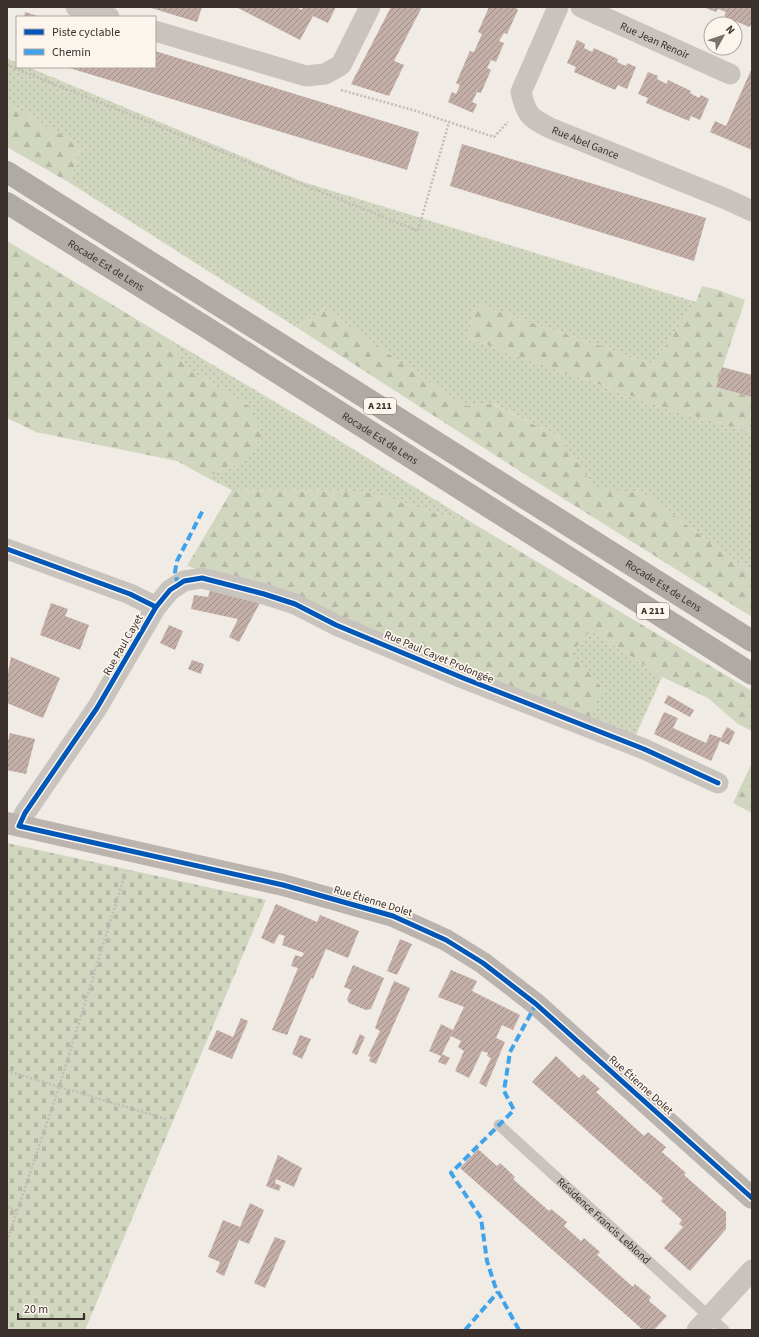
<svg xmlns="http://www.w3.org/2000/svg" width="759" height="1337" viewBox="0 0 759 1337" font-family="'Source Sans 3',sans-serif">
<style>
.green{fill:url(#green-dots)}
.forest{fill:url(#forest-firs)}
.cemetery{fill:url(#cemetery-stones)}
.building{fill:url(#building-hatch)}
.lines{fill:none;stroke-linecap:round;stroke-linejoin:round}
.path{stroke:#c2bbb6;stroke-width:2.5;stroke-dasharray:2 2;stroke-linecap:butt}
.lane{stroke:#c9c3be;stroke-width:11}
.street{stroke:#c9c3be;stroke-width:21}
.secondary{stroke:#bab3ae;stroke-width:22}
.highway{stroke:#afaaa4;stroke-width:22}
.quiet{stroke:#3fa3eb;stroke-width:4;stroke-dasharray:8 4;stroke-linecap:butt}
.cycleway-casing{stroke:#fbf5ee;stroke-width:8}
.cycleway{stroke:#0057b8;stroke-width:5}
.labels{text-anchor:middle;dominant-baseline:central;stroke-width:3.5;stroke-linejoin:round;paint-order:stroke}
.shield{fill:#fbf5ee;stroke:#756b66;stroke-width:1}
.shield-label{font-size:10px;font-weight:bold;fill:#3b302b}
.street-label{font-size:11px;fill:#3b302b;stroke:#fbf5ee}
</style>
<defs>
<pattern id="green-dots" width="8" height="8" patternUnits="userSpaceOnUse"><rect width="8" height="8" fill="#d1d6bf"/><path d="M2 2h.1M6 6h.1" fill="none" stroke="#b4b8a4" stroke-width="1.8" stroke-linecap="round"/></pattern>
<pattern id="forest-firs" width="22" height="20" patternUnits="userSpaceOnUse"><rect width="22" height="20" fill="#d1d6bf"/><path d="M5 1l3.5 6h-7zM16 11l3.5 6h-7z" fill="#b4b8a4"/></pattern>
<pattern id="cemetery-stones" width="16" height="16" patternUnits="userSpaceOnUse"><rect width="16" height="16" fill="#d1d6bf"/><path d="M2 7V4a2 2 0 0 1 4 0v3zM10 15v-3a2 2 0 0 1 4 0v3z" fill="#b4b8a4"/></pattern>
<pattern id="building-hatch" width="6" height="6" patternUnits="userSpaceOnUse"><rect width="6" height="6" fill="#c3afa7"/><path d="M-1 1l2-2M0 6l6-6M5 7l2-2" fill="none" stroke="#a08f88"/></pattern>
</defs>
<rect width="100%" height="100%" fill="#f0ebe5"/>
<g class="green">
<path d="M 7,58 L 17,63 L 17,67 L 28,67 L 303,182 L 696,302 L 653,364 L 476,304 L 468,338 L 674,411 L 752,432 L 752,573 L 642,492 L 596,490 L 559,437 L 493,404 L 464,406 L 324,309 L 296,327 L 70,183 L 81,146 L 7,103 Z"/>
<path d="M 169,339 L 319,428 L 476,525 L 363,491 L 232,490 L 206,477 L 243,462 L 249,406 L 187,369 Z"/>
<path d="M 591,630 L 662,677 L 633,741 L 588,721 L 571,653 Z"/>
</g>
<g class="forest">
<path d="M 7,103 L 81,146 L 70,183 L 7,147 Z"/>
<path d="M 7,241 L 169,339 L 187,369 L 249,406 L 263,436 L 243,462 L 206,477 L 177,461 L 36,432 L 7,418 Z"/>
<path d="M 702,286 L 718,290 L 745,300 L 716,387 L 752,397 L 752,432 L 674,411 L 468,338 L 476,304 L 653,364 L 696,302 Z"/>
<path d="M 324,309 L 464,406 L 492,404 L 559,437 L 596,489 L 642,492 L 752,573 L 752,617 L 529,477 L 296,327 Z"/>
<path d="M 232,490 L 363,491 L 476,525 L 752,691 L 752,731 L 738,724 L 708,698 L 662,677 L 591,630 L 571,653 L 603,689 L 588,721 L 291,597 L 187,566 Z"/>
<path d="M 752,763 L 752,813 L 733,803 Z"/>
</g>
<path class="cemetery" d="M 7,843 L 266,900 L 85,1330 L 7,1330 Z"/>
<g class="building">
<path d="M 148,7 L 202,7 L 197,22 Z"/>
<path d="M 236,7 L 296,7 L 302,10 L 304,7 L 336,7 L 328,23 L 313,16 L 300,40 Z"/>
<path d="M 391,7 L 422,7 L 394,61 L 404,65 L 389,96 L 351,84 Z"/>
<path d="M 489,7 L 515,7 L 518,10 L 507,34 L 504,33 L 499,41 L 504,43 L 496,62 L 491,60 L 487,68 L 491,70 L 481,93 L 477,92 L 472,102 L 477,104 L 473,113 L 448,102 L 452,92 L 456,94 L 460,85 L 456,83 L 470,51 L 474,52 L 482,34 L 478,32 Z"/>
<path d="M 703,7 L 752,7 L 752,24 L 749,27 L 724,16 L 726,12 L 718,9 L 716,12 Z"/>
<path d="M 25,12 L 41,17 L 24,17 Z"/>
<path d="M 577,40 L 585,44 L 584,48 L 592,52 L 594,48 L 618,59 L 617,62 L 626,66 L 627,63 L 636,67 L 627,89 L 618,85 L 615,90 L 574,72 L 576,67 L 567,63 Z"/>
<path d="M 155,51 L 419,132 L 407,170 L 66,67 L 155,67 Z"/>
<path d="M 752,68 L 752,150 L 710,132 L 715,121 L 726,126 Z"/>
<path d="M 648,72 L 658,76 L 657,79 L 667,84 L 668,80 L 691,91 L 690,93 L 699,98 L 701,95 L 709,99 L 700,120 L 691,116 L 689,121 L 646,103 L 648,98 L 638,94 Z"/>
<path d="M 462,144 L 706,218 L 694,261 L 450,186 Z"/>
<path d="M 722,367 L 752,375 L 752,397 L 716,387 Z"/>
<path d="M 211,587 L 261,601 L 239,642 L 229,637 L 238,619 L 191,609 L 194,595 L 208,597 Z"/>
<path d="M 51,603 L 68,609 L 65,616 L 89,625 L 80,650 L 40,635 Z"/>
<path d="M 169,625 L 183,631 L 175,650 L 160,643 Z"/>
<path d="M 11,657 L 60,678 L 43,718 L 7,703 L 7,678 Z"/>
<path d="M 192,660 L 204,664 L 201,674 L 188,669 Z"/>
<path d="M 668,695 L 694,710 L 690,717 L 664,703 Z"/>
<path d="M 664,712 L 678,718 L 673,728 L 706,743 L 710,734 L 721,738 L 727,727 L 735,732 L 729,745 L 720,741 L 711,761 L 654,734 Z"/>
<path d="M 10,733 L 35,739 L 26,774 L 7,770 L 7,745 Z"/>
<path d="M 276,904 L 317,922 L 320,915 L 359,931 L 348,958 L 326,949 L 313,979 L 311,978 L 287,1035 L 272,1030 L 298,968 L 291,966 L 295,955 L 302,957 L 304,953 L 282,945 L 285,936 L 279,934 L 274,944 L 261,938 Z"/>
<path d="M 400,939 L 412,944 L 397,975 L 387,971 Z"/>
<path d="M 353,965 L 384,978 L 371,1009 L 366,1010 L 349,1003 L 347,999 L 351,990 L 344,987 Z"/>
<path d="M 451,970 L 477,981 L 472,991 L 520,1015 L 513,1030 L 502,1025 L 496,1038 L 505,1042 L 486,1087 L 479,1083 L 491,1058 L 487,1056 L 488,1053 L 482,1051 L 469,1078 L 455,1071 L 464,1051 L 458,1047 L 461,1041 L 451,1036 L 442,1054 L 450,1058 L 446,1065 L 438,1062 L 441,1056 L 429,1051 L 441,1024 L 453,1030 L 464,1007 L 438,997 Z"/>
<path d="M 394,981 L 410,988 L 376,1064 L 369,1061 L 371,1057 L 368,1056 L 380,1031 L 375,1028 L 379,1017 Z"/>
<path d="M 241,1018 L 248,1021 L 232,1059 L 208,1049 L 217,1030 L 233,1037 Z"/>
<path d="M 360,1034 L 365,1037 L 357,1055 L 352,1053 Z"/>
<path d="M 300,1035 L 311,1039 L 302,1059 L 292,1054 Z"/>
<path d="M 556,1056 L 579,1078 L 583,1074 L 600,1089 L 596,1092 L 644,1136 L 648,1132 L 666,1147 L 662,1152 L 686,1173 L 684,1175 L 726,1212 L 726,1229 L 690,1271 L 664,1248 L 683,1227 L 679,1224 L 682,1220 L 661,1201 L 663,1198 L 532,1082 Z"/>
<path d="M 478,1149 L 497,1166 L 500,1163 L 515,1177 L 513,1179 L 549,1211 L 551,1209 L 567,1222 L 564,1226 L 581,1241 L 584,1238 L 600,1252 L 597,1255 L 633,1287 L 635,1284 L 651,1297 L 649,1301 L 667,1316 L 654,1330 L 643,1330 L 460,1168 Z"/>
<path d="M 278,1155 L 302,1168 L 294,1187 L 276,1179 L 275,1183 L 281,1186 L 279,1191 L 266,1186 Z"/>
<path d="M 250,1203 L 264,1210 L 249,1244 L 239,1240 L 224,1276 L 216,1272 L 220,1262 L 208,1257 L 223,1220 L 240,1227 Z"/>
<path d="M 275,1237 L 286,1241 L 265,1288 L 254,1283 Z"/>
</g>
<g class="lines">
<g class="path">
<path d="M 7,65 L 418,231 L 449,122"/>
<path d="M 341,90 L 413,110 L 494,137 L 508,122"/>
<path d="M 7,1071 L 166,1119"/>
<path d="M 7,1207 L 17,1211"/>
<path d="M 7,1241 L 59,1087 L 126,871"/>
</g>
<path class="lane" id="s1" d="M 499,1125 L 724,1330"/>
<g class="street">
<path d="M 76,7 L 109,17"/>
<path id="s2" d="M 558,7 L 521,92 C 526,115 530,118 550,128 L 726,199 L 752,211"/>
<path id="s3" d="M 581,7 L 730,74"/>
<path d="M 155,31 L 306,76 L 325,74 L 341,65 L 370,7"/>
<path d="M 7,549 L 130,594 L 156,607"/>
<path d="M 19,826 L 25,813 L 97,708 L 156,607 L 170,590 L 178,585 L 184,581 L 202,578 L 264,594 L 295,604 L 336,625 L 463,678 L 644,749 L 718,783"/>
<path d="M 697,1330 L 752,1270"/>
</g>
<path class="secondary" d="M 7,823 L 283,885 L 393,916 L 446,940 L 483,963 L 536,1004 L 752,1198"/>
<g class="highway">
<path id="s4" d="M 7,172 L 752,641"/>
<path id="s5" d="M 7,203 L 204,326 L 752,674"/>
</g>
<g class="quiet">
<path d="M 178,585 L 175,572 L 177,561 L 204,508"/>
<path d="M 465,1330 L 498,1292"/>
<path d="M 519,1330 L 495,1286 L 487,1261 L 481,1218 L 451,1173 L 514,1110 L 504,1091 L 510,1052 L 536,1004"/>
</g>
<g class="cycleway-casing">
<g id="cycleway">
<path d="M 7,549 L 130,594 L 156,607"/>
<path d="M 718,783 L 644,749 L 463,678 L 336,625 L 295,604 L 264,594 L 202,578 L 184,581 L 178,585 L 170,590 L 156,607 L 97,708 L 25,813 L 19,826 L 283,885 L 393,916 L 446,940 L 483,963 L 536,1004 L 752,1198"/>
</g>
</g>
<use href="#cycleway" class="cycleway"/>
</g>
<g class="labels">
<g class="shield">
<rect x="364" y="398" width="32" height="16" rx="3"/>
<rect x="637" y="603" width="32" height="16" rx="3"/>
</g>
<g class="shield-label">
<text x="380" y="406">A 211</text>
<text x="653" y="611">A 211</text>
</g>
<g class="street-label">
<text stroke="none"><textPath href="#s3" startOffset="81">Rue Jean Renoir</textPath></text>
<text stroke="none"><textPath href="#s2" startOffset="180">Rue Abel Gance</textPath></text>
<text stroke="none"><textPath href="#s5" startOffset="117">Rocade Est de Lens</textPath></text>
<text stroke="none"><textPath href="#s5" startOffset="441">Rocade Est de Lens</textPath></text>
<text stroke="none"><textPath href="#s4" startOffset="776">Rocade Est de Lens</textPath></text>
<text transform="translate(123 645) rotate(-60)">Rue Paul Cayet</text>
<text transform="translate(439 657) rotate(23)">Rue Paul Cayet Prolongée</text>
<text transform="translate(373 901) rotate(17)">Rue Étienne Dolet</text>
<text transform="translate(641 1085) rotate(42)">Rue Étienne Dolet</text>
<text stroke="none"><textPath href="#s1" startOffset="142">Résidence Francis Leblond</textPath></text>
</g>
</g>
<rect width="759" height="1337" fill="none" stroke="#3b302b" stroke-width="16"/>
<rect x="16" y="16" width="140" height="52" fill="#fbf5ee" stroke="#aea6a0"/>
<rect x="24" y="29" width="20" height="6" fill="#0057b8" stroke="#aea6a0"/>
<text x="52" y="36" font-size="12" fill="#3b302b">Piste cyclable</text>
<rect x="24" y="49" width="20" height="6" fill="#3fa3eb" stroke="#aea6a0"/>
<text x="52" y="56" font-size="12" fill="#3b302b">Chemin</text>
<g transform="translate(723 36) rotate(50)"><circle r="19" fill="#fbf5ee" stroke="#aea6a0"/>
<path d="M0-3L7 15L0 10L-7 15Z" fill="#7a716c"/>
<text y="-6" font-size="11" font-weight="bold" text-anchor="middle" fill="#3b302b">N</text>
</g>
<path d="M18 1313v6h66v-6" fill="none" stroke="#3b302b" stroke-width="2"/>
<text x="24" y="1313" font-size="12" fill="#3b302b" stroke="#fbf5ee" stroke-width="3" paint-order="stroke">20 m</text>
</svg>
